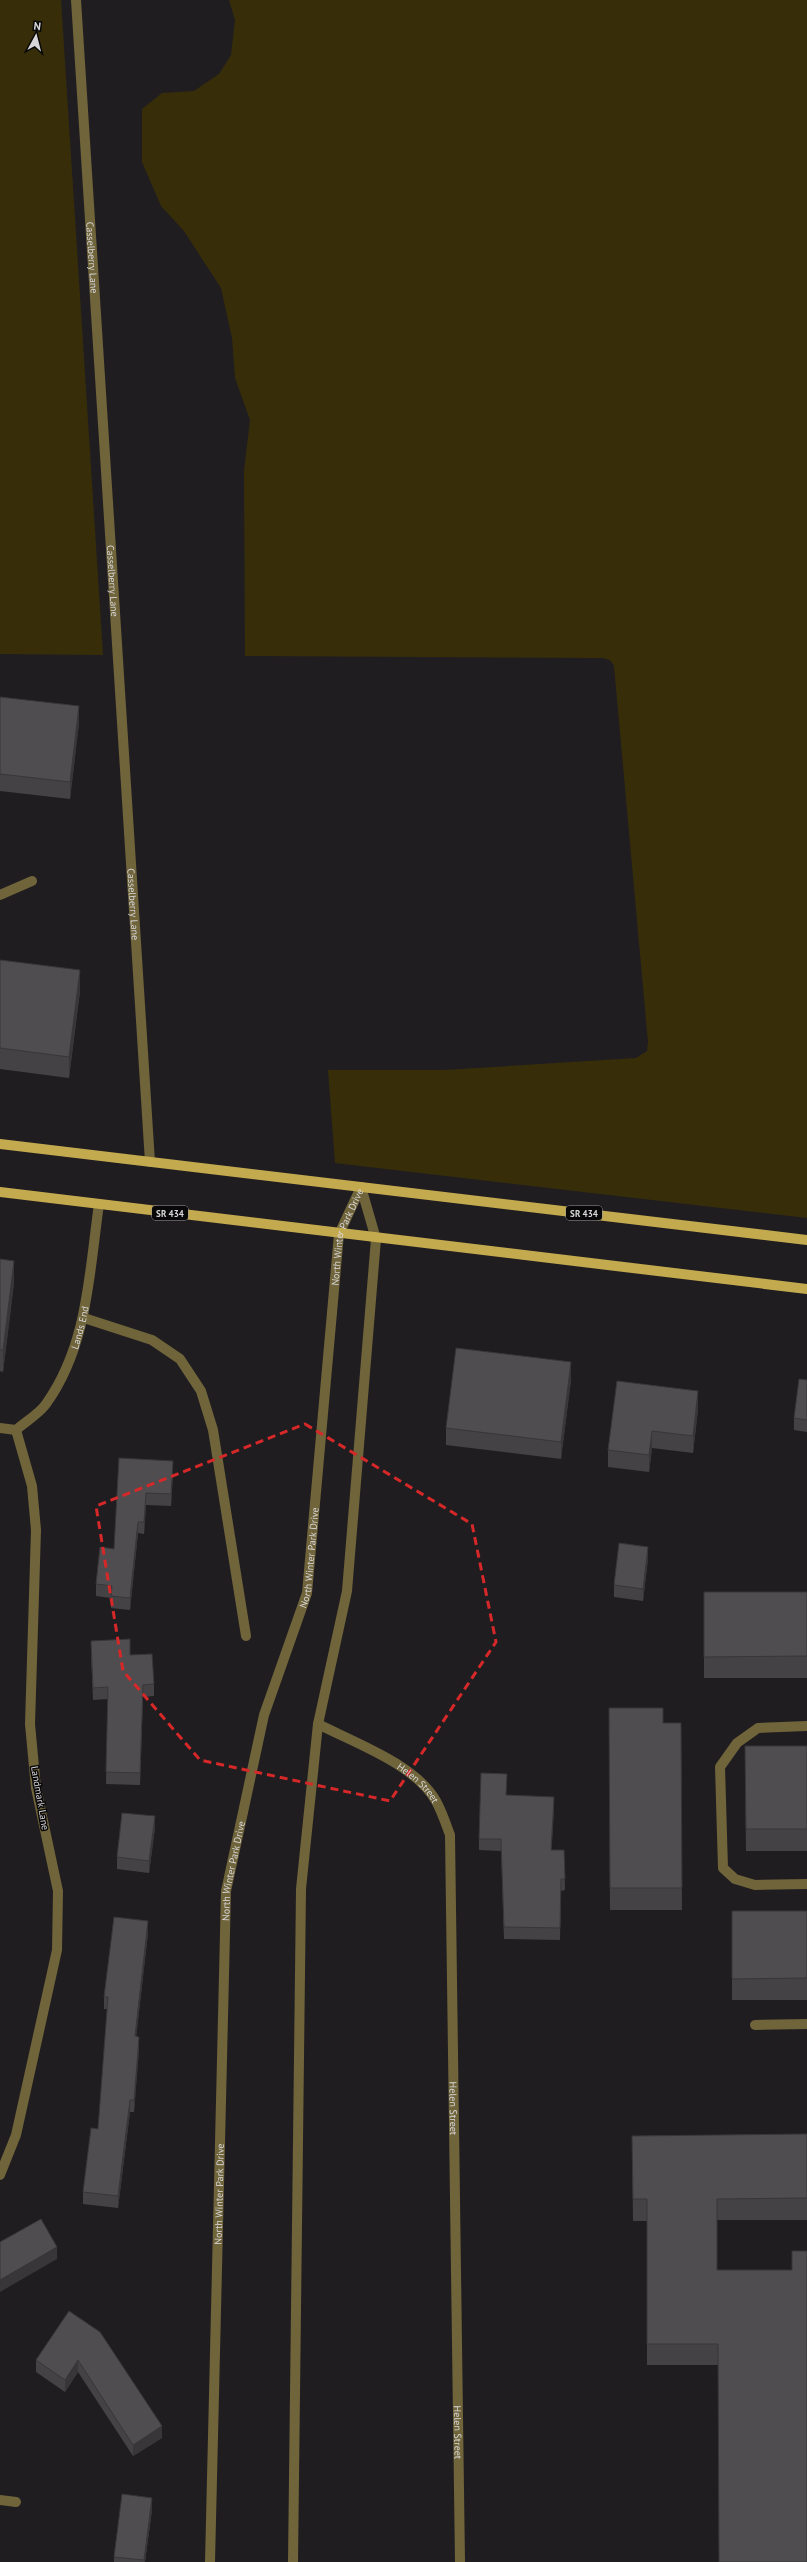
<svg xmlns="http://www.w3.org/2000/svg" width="807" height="2562" viewBox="0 0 807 2562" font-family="'PT Sans',sans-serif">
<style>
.green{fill:#372e09}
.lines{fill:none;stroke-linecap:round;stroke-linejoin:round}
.minor{stroke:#6f643a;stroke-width:10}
.major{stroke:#c3aa4e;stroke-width:10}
.wall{fill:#454246}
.shaded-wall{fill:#383639}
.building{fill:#504d51;stroke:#383639}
.marked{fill:none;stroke:#d62828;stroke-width:3;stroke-dasharray:8 5;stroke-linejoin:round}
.labels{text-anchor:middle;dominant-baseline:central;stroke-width:3;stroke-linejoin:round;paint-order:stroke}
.shield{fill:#090809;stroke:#9a989b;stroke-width:1}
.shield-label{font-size:9px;font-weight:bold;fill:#d8d6d9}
.street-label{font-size:10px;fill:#d8d6d9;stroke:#090809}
</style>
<rect width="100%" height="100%" fill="#201d21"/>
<g class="green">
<path d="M 0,0 L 61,0 L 103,655 L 0,654 Z"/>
<path d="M 229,0 L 807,0 L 807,1218 L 335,1163 L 328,1070 L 445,1070 L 636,1058 L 647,1051 L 648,1042 L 614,666 L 610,660 L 603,658 L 245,656 L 244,471 L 250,420 L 235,378 L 232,338 L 221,288 L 184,231 L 161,206 L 142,162 L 142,109 L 162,93 L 194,91 L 219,74 L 231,55 L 235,20 Z"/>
</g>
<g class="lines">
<g class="minor">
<path id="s1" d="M 76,0 L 150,1162"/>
<path d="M 0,895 L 32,881"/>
<path d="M 84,1318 L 152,1340 L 180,1359 L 201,1391 L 213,1430 L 246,1636"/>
<path d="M 0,1428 L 16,1430"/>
<path id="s2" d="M 16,1430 C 25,1422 39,1414 46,1404 C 88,1345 89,1274 99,1204"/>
<path id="s3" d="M 318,1724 C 355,1743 415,1764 436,1801 C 442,1812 446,1824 450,1835 L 460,2562"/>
<path d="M 807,1726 L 758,1728 L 737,1743 L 720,1767 L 723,1868 L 735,1879 L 755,1885 L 807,1884"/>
<path d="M 755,2025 L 807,2024"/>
<path d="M 0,2175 L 16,2135 L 57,1950 L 58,1891 L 36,1788 L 30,1724 L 36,1530 L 32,1486 L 16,1430"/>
<path d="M 0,2500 L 16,2502"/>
<path id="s4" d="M 210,2562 L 226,1891 L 264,1715 L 307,1593 L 339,1234 L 361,1187"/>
<path d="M 293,2562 L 301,1889 L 318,1724 L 347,1591 L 376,1239 L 361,1187"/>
</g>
<g class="major">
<path d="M 0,1144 L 807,1240"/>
<path d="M 0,1192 L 807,1289"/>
</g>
</g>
<g class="wall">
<path d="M 0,697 L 79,723 L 70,799 L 0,791 Z"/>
<path d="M 0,960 L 80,991 L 69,1078 L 0,1069 Z"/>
<path d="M 0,1259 L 14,1283 L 3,1372 L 0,1371 Z"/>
<path d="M 571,1380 L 561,1459 L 446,1445 L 446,1428 Z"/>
<path d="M 807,1380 L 807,1432 L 794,1430 L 794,1418 Z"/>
<path d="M 698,1409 L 693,1453 L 652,1448 L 649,1472 L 608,1467 L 608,1450 Z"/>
<path d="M 119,1458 L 173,1473 L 171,1506 L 146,1505 L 144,1534 L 138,1533 L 130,1610 L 111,1608 L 111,1598 L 96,1596 L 96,1584 L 114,1549 Z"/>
<path d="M 648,1559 L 643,1601 L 614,1597 L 614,1585 Z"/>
<rect x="704" y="1592" width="103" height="86"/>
<path d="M 91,1641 L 130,1655 L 154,1684 L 154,1696 L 143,1697 L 140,1785 L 106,1784 L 108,1699 L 93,1700 L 91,1653 Z"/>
<path d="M 609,1708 L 663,1723 L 681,1723 L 682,1910 L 610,1910 Z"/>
<path d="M 745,1746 L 807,1746 L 807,1851 L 746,1851 Z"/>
<path d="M 507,1795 L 554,1809 L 551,1850 L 564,1850 L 565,1890 L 561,1891 L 560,1940 L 504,1939 L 501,1851 L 479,1850 L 479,1839 Z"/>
<path d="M 155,1828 L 149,1873 L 117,1869 L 117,1857 Z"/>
<path d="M 807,1911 L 807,2000 L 732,2000 L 732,1932 Z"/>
<path d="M 148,1933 L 136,2037 L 139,2049 L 134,2112 L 130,2112 L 118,2208 L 83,2204 L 83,2192 L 98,2129 L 108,2009 L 104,2009 L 104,1997 Z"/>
<path d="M 807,2134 L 807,2220 L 717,2220 L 717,2270 L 792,2270 L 807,2251 L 718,2365 L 647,2365 L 647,2221 L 633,2221 L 632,2136 Z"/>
<path d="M 69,2311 L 162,2438 L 133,2456 L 78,2372 L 65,2392 L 36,2372 L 36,2360 Z"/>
<path d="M 152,2510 L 145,2562 L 114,2562 L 114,2557 Z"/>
</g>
<g class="shaded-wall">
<path d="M 79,706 L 79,723 L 70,799 L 70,782 Z"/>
<path d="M 80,970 L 80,991 L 69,1078 L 69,1057 Z"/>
<path d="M 14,1261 L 14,1283 L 3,1372 L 3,1350 Z"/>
<path d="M 571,1362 L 571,1380 L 561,1459 L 561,1442 Z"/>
<path d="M 698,1391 L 698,1409 L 693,1453 L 693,1436 Z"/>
<path d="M 652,1431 L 652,1448 L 649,1472 L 649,1455 Z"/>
<path d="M 173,1461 L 173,1473 L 171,1506 L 171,1494 Z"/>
<path d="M 146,1493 L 146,1505 L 144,1534 L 144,1522 Z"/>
<path d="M 138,1522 L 138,1533 L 130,1610 L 130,1598 Z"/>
<path d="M 648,1547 L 648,1559 L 643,1601 L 643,1589 Z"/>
<path d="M 143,1685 L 143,1697 L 140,1785 L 140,1773 Z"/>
<path d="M 554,1797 L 554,1809 L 551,1862 L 551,1850 Z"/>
<path d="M 155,1816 L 155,1828 L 149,1873 L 149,1861 Z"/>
<path d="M 148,1921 L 148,1933 L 135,2048 L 135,2036 Z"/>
<path d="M 139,2037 L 139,2049 L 134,2112 L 134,2100 Z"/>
<path d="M 130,2100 L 130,2112 L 118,2208 L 118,2196 Z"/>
<path d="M 57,2247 L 57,2259 L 0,2292 L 0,2280 Z"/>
<path d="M 78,2360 L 78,2372 L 65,2392 L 65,2380 Z"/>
<path d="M 162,2426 L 162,2438 L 133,2456 L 133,2445 Z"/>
<path d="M 152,2498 L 152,2510 L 145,2562 L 144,2562 Z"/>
</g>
<g class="building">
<path d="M 0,697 L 79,706 L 70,782 L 0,774 Z"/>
<path d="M 0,960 L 80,970 L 69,1057 L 0,1048 Z"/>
<path d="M 0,1259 L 14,1261 L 3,1350 L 0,1350 Z"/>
<path d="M 456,1348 L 571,1362 L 561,1442 L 446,1428 Z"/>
<path d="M 799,1379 L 807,1380 L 807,1420 L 794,1418 Z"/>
<path d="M 617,1381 L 698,1391 L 693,1436 L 652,1431 L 649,1455 L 608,1450 Z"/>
<path d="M 119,1458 L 173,1461 L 171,1494 L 146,1493 L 144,1522 L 138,1522 L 130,1598 L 111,1596 L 112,1586 L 96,1584 L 100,1547 L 114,1549 Z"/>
<path d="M 619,1543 L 648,1547 L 643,1589 L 614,1585 Z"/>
<path d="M 704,1592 L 807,1592 L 807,1656 L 704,1657 Z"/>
<path d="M 130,1639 L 130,1655 L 152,1654 L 154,1684 L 143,1685 L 140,1773 L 106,1772 L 108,1687 L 93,1688 L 91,1641 Z"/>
<path d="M 609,1708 L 663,1708 L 663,1723 L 681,1723 L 682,1888 L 610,1888 Z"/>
<path d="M 745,1746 L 807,1746 L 807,1829 L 746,1829 Z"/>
<path d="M 481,1773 L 507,1774 L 506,1795 L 554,1797 L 551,1850 L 564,1850 L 565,1879 L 561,1879 L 560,1928 L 504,1927 L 501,1839 L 479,1839 Z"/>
<path d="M 122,1813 L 155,1816 L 149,1861 L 117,1857 Z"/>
<path d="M 732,1911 L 807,1911 L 807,1978 L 732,1979 Z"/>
<path d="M 114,1917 L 148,1921 L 135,2036 L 139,2037 L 134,2100 L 130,2100 L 118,2196 L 83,2192 L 91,2128 L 98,2129 L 108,1997 L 104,1997 Z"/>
<path d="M 807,2134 L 807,2198 L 717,2199 L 717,2270 L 792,2270 L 792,2251 L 807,2251 L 807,2562 L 719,2562 L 718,2344 L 647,2344 L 647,2199 L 633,2199 L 632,2136 Z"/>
<path d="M 41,2219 L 57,2247 L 0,2280 L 0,2242 Z"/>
<path d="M 69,2311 L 100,2332 L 162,2426 L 133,2445 L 78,2360 L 65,2380 L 36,2360 Z"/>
<path d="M 122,2494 L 152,2498 L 144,2560 L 114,2557 Z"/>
</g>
<path class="marked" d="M 305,1424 L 472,1524 L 496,1642 L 390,1801 L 200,1760 L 123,1671 L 96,1506 Z"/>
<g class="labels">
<g class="shield">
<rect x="152" y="1206" width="36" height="14" rx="3"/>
<rect x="566" y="1206" width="36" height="14" rx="3"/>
</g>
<g class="shield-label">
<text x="170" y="1213">SR 434</text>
<text x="584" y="1213">SR 434</text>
</g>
<g class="street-label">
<text stroke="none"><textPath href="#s1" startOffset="258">Casselberry Lane</textPath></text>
<text stroke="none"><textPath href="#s1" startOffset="582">Casselberry Lane</textPath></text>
<text stroke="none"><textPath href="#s1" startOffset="906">Casselberry Lane</textPath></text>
<text stroke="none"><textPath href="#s4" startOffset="1340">North Winter Park Drive</textPath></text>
<text stroke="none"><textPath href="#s2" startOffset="124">Lands End</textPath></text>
<text stroke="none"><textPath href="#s4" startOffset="1016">North Winter Park Drive</textPath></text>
<text stroke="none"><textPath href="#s3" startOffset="117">Helen Street</textPath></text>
<text transform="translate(40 1798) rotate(80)">Landmark Lane</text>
<text stroke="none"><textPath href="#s4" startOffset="692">North Winter Park Drive</textPath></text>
<text stroke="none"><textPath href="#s3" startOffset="453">Helen Street</textPath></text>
<text stroke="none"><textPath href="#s4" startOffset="368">North Winter Park Drive</textPath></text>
<text stroke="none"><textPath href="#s3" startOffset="777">Helen Street</textPath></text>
</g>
</g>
<g transform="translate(36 36) rotate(7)" stroke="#090809" stroke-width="3" paint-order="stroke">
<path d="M0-3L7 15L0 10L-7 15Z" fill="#d8d6d9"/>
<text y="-6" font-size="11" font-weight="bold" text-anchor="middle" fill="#d8d6d9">N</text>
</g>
</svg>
